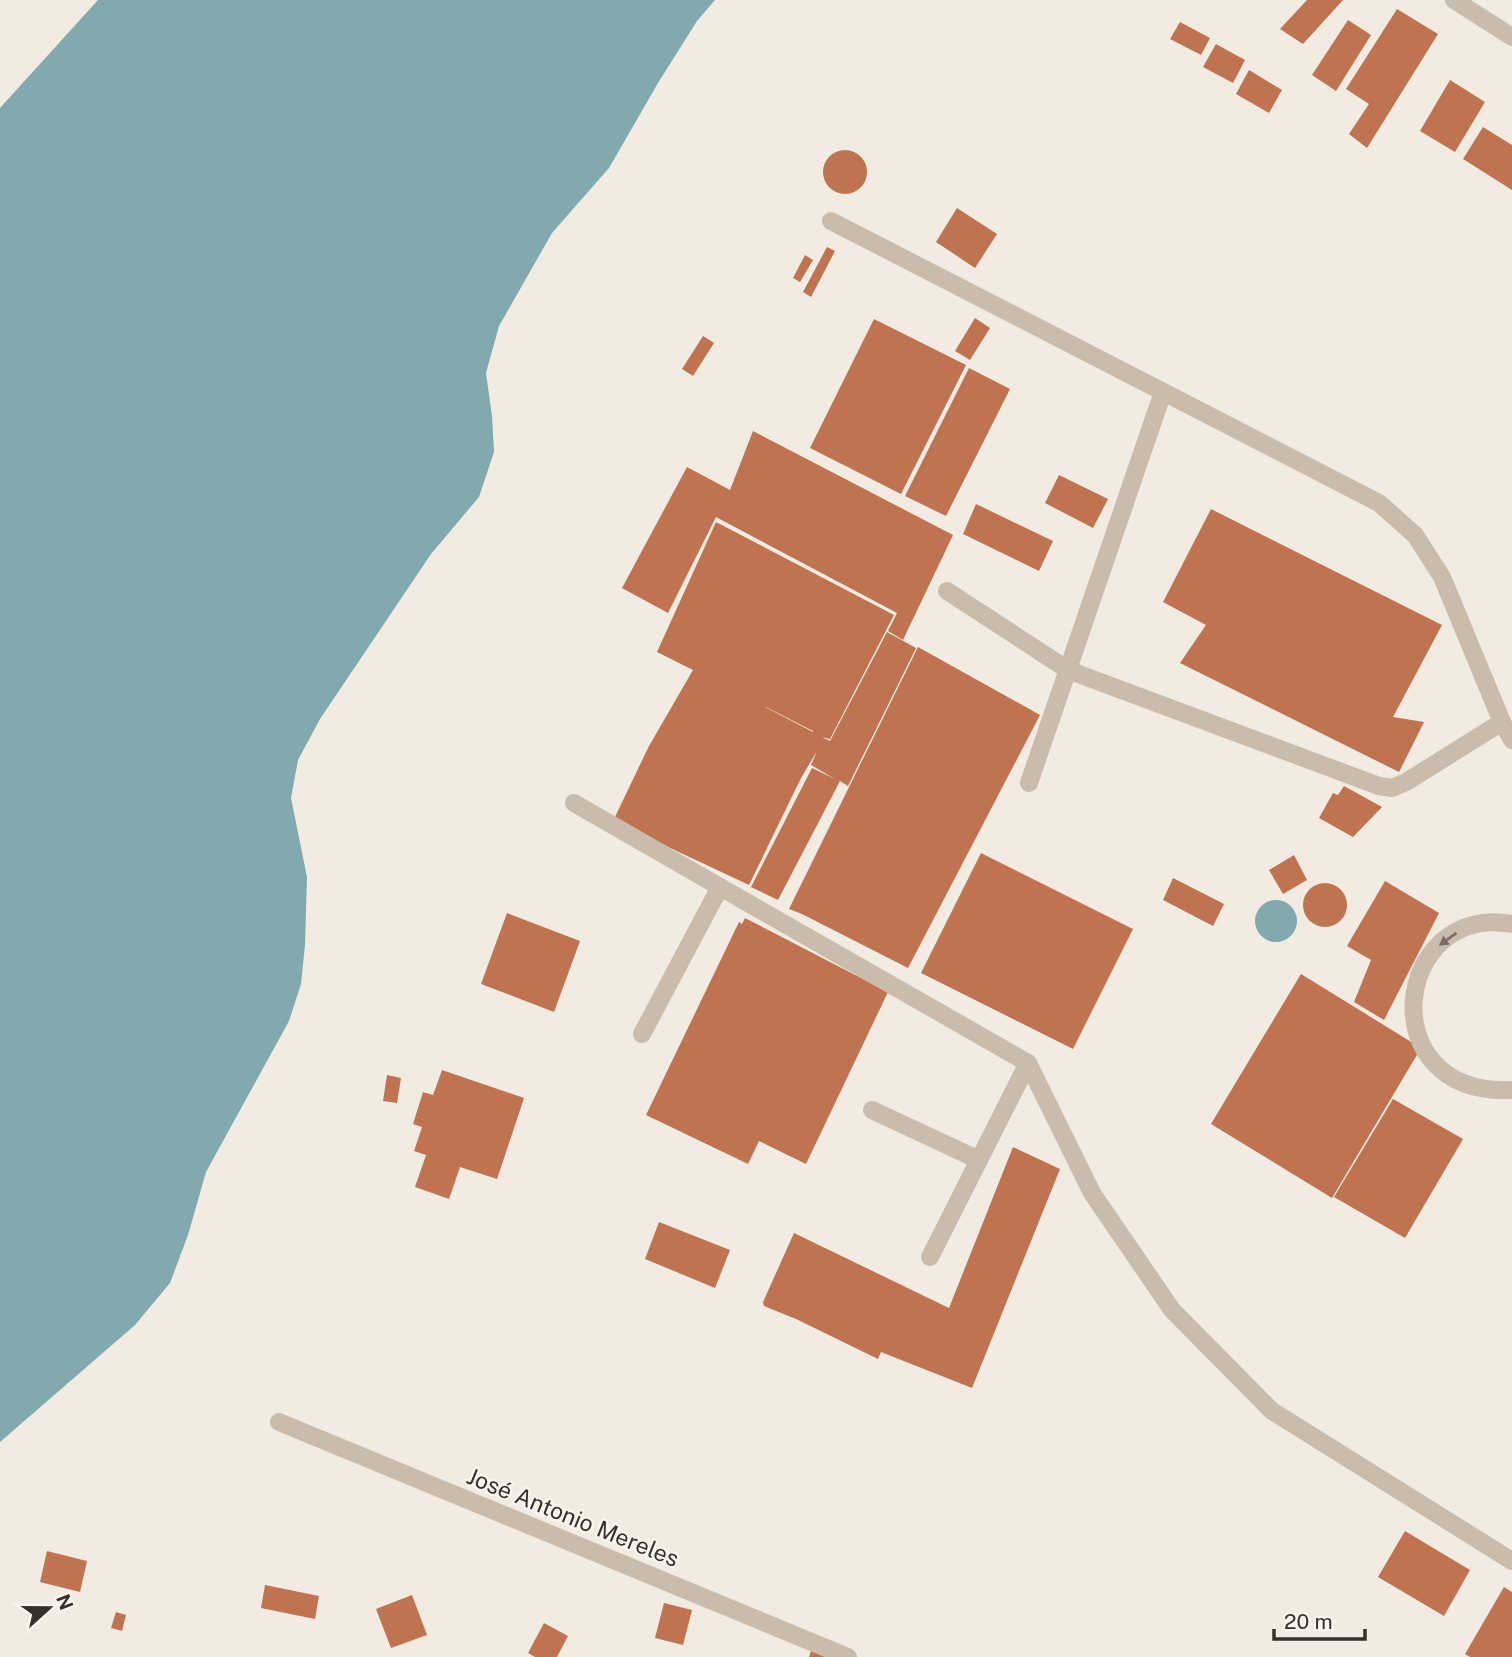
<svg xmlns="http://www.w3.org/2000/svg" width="1512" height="1657" viewBox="0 0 1512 1657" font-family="'Public Sans',sans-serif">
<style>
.water{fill:#81a9ae}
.building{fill:#c07351;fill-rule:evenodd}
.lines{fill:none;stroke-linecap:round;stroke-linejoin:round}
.minor{stroke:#cabcad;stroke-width:18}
.oneway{fill:#7a6f66}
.labels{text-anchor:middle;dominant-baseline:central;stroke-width:5;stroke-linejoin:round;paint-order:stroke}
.street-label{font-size:23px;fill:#39302b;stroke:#faf5ed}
</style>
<rect width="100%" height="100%" fill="#f2ebe1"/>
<g class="water">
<path d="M 98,0 L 715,0 L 697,21 L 658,83 L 609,168 L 552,233 L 499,326 L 486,373 L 492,416 L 494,452 L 479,497 L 431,554 L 320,719 L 298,760 L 291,798 L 307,877 L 305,945 L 301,984 L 289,1021 L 206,1172 L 188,1235 L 170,1283 L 135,1325 L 0,1442 L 0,108 Z"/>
<circle cx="1276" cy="921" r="21"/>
</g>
<g class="building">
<path d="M 1307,0 L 1343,0 L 1303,44 L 1280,29 Z"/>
<path d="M 1397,9 L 1438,34 L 1367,148 L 1349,134 L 1369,104 L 1346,89 Z"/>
<path d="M 1348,20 L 1371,35 L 1336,91 L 1312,75 Z"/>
<path d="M 1180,22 L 1210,38 L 1201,55 L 1170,39 Z"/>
<path d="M 1216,44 L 1245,60 L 1233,83 L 1203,67 Z"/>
<path d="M 1249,70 L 1282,90 L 1269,113 L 1236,94 Z"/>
<path d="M 1450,80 L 1485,102 L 1455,152 L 1420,131 Z"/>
<path d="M 1483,127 L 1512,145 L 1512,190 L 1463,159 Z"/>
<circle cx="845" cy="172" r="22"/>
<path d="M 957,208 L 997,234 L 975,268 L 936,242 Z"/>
<path d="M 827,247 L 835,251 L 811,297 L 803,292 Z"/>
<path d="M 805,255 L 813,260 L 800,282 L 793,278 Z"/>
<path d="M 975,318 L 990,328 L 970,360 L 955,351 Z"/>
<path d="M 874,319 L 966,365 L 901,494 L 810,448 Z"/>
<path d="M 703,336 L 714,343 L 693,376 L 682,369 Z"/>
<path d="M 969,368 L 1010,389 L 946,516 L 905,496 Z"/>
<path d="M 753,431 L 953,535 L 903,640 L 888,631 L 897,613 L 716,517 L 668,613 L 622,588 L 687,467 L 730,490 Z"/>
<path d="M 1059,475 L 1108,499 L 1093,528 L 1045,503 Z"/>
<path d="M 976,504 L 1053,541 L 1039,571 L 963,534 Z"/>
<path d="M 1211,509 L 1442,625 L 1393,717 L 1424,722 L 1399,772 L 1180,663 L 1206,625 L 1163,602 Z"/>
<path d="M 716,522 L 894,615 L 830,739 L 822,737 L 830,741 L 887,632 L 916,648 L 848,786 L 840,781 L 778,900 L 751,887 L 812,768 L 835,779 L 811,765 L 817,751 L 801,778 L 749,885 L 613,821 L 649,746 L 693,670 L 657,652 ZM 765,707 L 766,707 L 813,731 L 813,732 Z"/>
<path d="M 918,647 L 1040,715 L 908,968 L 802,914 L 789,909 Z"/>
<path d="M 1344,786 L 1382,807 L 1353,837 L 1319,818 L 1333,793 L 1338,795 Z"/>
<path d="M 981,853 L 1133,929 L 1073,1049 L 921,973 Z"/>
<path d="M 1294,855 L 1307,880 L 1283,894 L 1269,870 Z"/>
<path d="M 1173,878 L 1224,904 L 1213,926 L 1163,900 Z"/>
<path d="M 1385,881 L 1439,913 L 1384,1020 L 1354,1002 L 1371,960 L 1347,946 Z"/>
<circle cx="1325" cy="905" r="22"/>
<path d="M 507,913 L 580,941 L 554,1012 L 481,984 Z"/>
<path d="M 745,918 L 888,992 L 806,1164 L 759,1141 L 748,1164 L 646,1115 L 739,922 L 742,924 Z"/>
<path d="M 1301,974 L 1421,1048 L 1332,1198 L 1211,1124 Z"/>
<path d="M 442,1070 L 524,1098 L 497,1179 L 460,1167 L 449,1199 L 415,1187 L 426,1155 L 414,1151 L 422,1127 L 413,1124 L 423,1092 L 433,1095 Z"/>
<path d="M 387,1075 L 401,1078 L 397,1103 L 383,1101 Z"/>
<path d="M 1393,1099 L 1463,1139 L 1405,1238 L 1334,1197 Z"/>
<path d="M 1013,1147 L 1060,1169 L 972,1388 L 881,1352 L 878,1359 L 796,1319 L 764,1306 L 763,1302 L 794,1233 L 949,1308 Z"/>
<path d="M 659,1222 L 730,1250 L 715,1288 L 645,1259 Z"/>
<path d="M 1405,1531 L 1470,1570 L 1444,1616 L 1378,1577 Z"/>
<path d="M 47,1551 L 87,1561 L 80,1592 L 40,1582 Z"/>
<path d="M 265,1585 L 319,1596 L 315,1619 L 261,1608 Z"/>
<path d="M 1504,1587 L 1512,1592 L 1512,1657 L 1470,1657 L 1465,1654 Z"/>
<path d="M 412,1595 L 427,1635 L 391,1648 L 376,1609 Z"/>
<path d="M 664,1603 L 692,1610 L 683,1645 L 655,1638 Z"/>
<path d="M 116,1612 L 126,1615 L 122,1631 L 111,1628 Z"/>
<path d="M 544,1623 L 568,1636 L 557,1657 L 535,1657 L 528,1653 Z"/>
<path d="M 812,1648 L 834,1657 L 809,1657 Z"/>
</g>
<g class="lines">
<g class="minor">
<path d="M 1454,0 L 1512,37"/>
<path d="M 831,221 L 1379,503 L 1415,535 L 1442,577 L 1502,722 L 1512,740"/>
<path d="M 947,591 L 1068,670 L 1379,786 L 1392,788 L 1406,782 L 1502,722"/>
<path d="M 1029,783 L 1163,392"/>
<path d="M 574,803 L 720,887 L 642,1034"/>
<path d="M 720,887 L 1028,1063 L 979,1160 L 872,1110"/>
<path d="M 1512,924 C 1393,902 1369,1097 1512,1090"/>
<path d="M 1028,1063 L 1092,1193 L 1172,1310 L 1272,1411 L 1512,1561"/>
<path d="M 930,1257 L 979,1160"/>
<path d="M 279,1422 L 848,1657"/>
</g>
</g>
<defs><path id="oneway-solid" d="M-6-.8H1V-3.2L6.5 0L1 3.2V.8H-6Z" transform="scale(1.75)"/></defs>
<use class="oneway" href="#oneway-solid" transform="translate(1448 939) rotate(144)"/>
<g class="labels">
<g class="street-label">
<text transform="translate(573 1517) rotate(22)">José Antonio Mereles</text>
</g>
</g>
<g transform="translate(49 1608) rotate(69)" stroke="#faf5ed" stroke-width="5" paint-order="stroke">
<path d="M0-5L12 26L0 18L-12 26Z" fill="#39302b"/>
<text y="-10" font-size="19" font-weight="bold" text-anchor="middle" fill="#39302b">N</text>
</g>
<path d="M1274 1629v10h91v-10" fill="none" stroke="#39302b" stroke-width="3.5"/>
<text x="1284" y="1629" font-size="21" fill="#39302b" stroke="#faf5ed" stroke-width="5" paint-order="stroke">20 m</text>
</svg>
